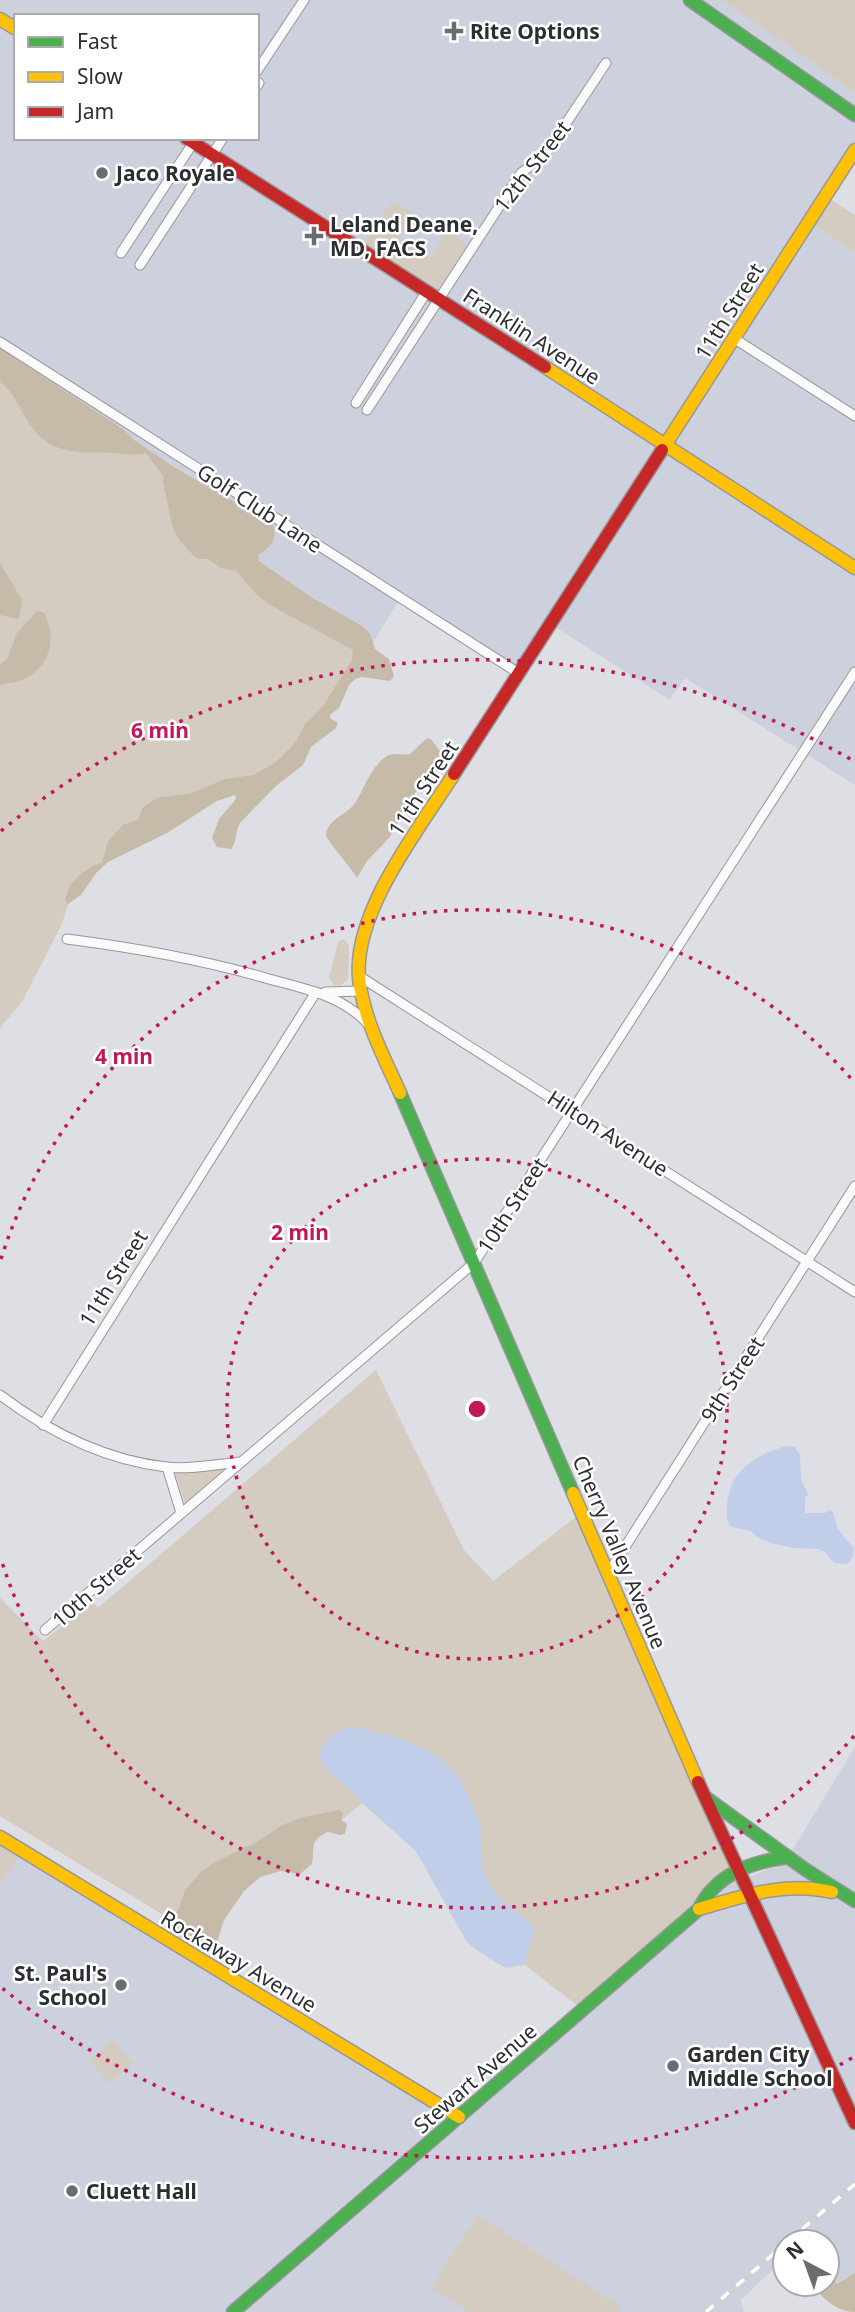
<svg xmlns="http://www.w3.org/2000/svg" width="855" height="2312" viewBox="0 0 855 2312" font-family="'Noto Sans',sans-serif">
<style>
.built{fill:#cdd1dd;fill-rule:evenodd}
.green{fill:#d4ccc0}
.forest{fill:#c5bba8}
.water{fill:#c1ceea}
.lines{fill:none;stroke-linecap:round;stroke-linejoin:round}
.street-casing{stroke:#96979a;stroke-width:11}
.fast-casing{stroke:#96979a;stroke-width:15}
.slow-casing{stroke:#96979a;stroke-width:15}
.jam-casing{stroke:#96979a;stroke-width:15}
.street{stroke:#fafafb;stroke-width:9}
.fast{stroke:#4caf50;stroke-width:12}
.slow{stroke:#ffc107;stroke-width:12}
.jam{stroke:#c62828;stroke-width:12}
.rail-casing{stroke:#d0d0d1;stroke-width:6}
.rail{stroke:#fff;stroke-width:3.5;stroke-dasharray:10;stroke-linecap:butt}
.ring{fill:none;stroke:#c2185b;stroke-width:3.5;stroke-dasharray:3.5 7}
.poi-dot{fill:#6a6c70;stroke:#fff;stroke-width:2.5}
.labels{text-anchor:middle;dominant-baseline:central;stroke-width:5;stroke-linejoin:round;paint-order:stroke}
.poi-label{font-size:21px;font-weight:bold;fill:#2c2e32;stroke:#fff;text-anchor:start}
.street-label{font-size:21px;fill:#2c2e32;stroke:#fff}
.centre{fill:#c2185b;stroke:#fff;stroke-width:3.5}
.ring-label{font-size:21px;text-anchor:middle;font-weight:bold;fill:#c2185b;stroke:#fff;stroke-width:5;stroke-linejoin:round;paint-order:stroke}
</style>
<rect width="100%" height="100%" fill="#dedfe4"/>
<g class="built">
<path d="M 0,0 L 855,0 L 855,150 L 809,222 L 855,252 L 855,785 L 685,678 L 670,700 L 552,625 L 519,675 L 400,599 L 374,641 L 248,557 L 269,528 L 0,354 ZM 16,16 L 257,16 L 257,138 L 16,138 Z"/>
<path d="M 855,1747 L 855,2273 L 837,2284 L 827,2269 L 827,2242 L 785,2242 L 785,2261 L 783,2260 L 741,2300 L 744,2312 L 0,2312 L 0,1886 L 22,1851 L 459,2117 L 723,1888 L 785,1862 Z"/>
</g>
<g class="green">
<path d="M 722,0 L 855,0 L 855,92 Z"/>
<path d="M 825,196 L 855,215 L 855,252 L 809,222 Z"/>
<path d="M 392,201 L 414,214 L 399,238 L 431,257 L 449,228 L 471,250 L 440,299 L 361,249 Z"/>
<path d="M 0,354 L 269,528 L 249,557 L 374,641 L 279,776 L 136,832 L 74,887 L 61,926 L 22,1002 L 0,1028 Z"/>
<path d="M 344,939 L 349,946 L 348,979 L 340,986 L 334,985 L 329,978 L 338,942 Z"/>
<path d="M 376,1370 L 464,1550 L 493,1581 L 581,1513 L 741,1880 L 723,1888 L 583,2010 L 525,1965 L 506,1968 L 478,1951 L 467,1942 L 416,1851 L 362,1803 L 335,1826 L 284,1857 L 244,1891 L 208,1942 L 0,1816 L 0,1598 L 43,1641 L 93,1602 L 98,1608 Z"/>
<path d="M 227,1467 L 185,1503 L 174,1471 Z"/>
<path d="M 0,1837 L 22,1851 L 0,1886 Z"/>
<path d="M 114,2040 L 133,2063 L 109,2083 L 90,2060 Z"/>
<path d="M 478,2215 L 622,2307 L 618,2312 L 469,2312 L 431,2288 Z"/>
</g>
<g class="forest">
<path d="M 0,348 L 123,429 L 134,440 L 177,469 L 233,501 L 254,516 L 272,523 C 279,538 271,548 258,555 L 259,561 L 311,597 L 362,626 L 370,634 L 375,649 L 389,659 L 394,676 L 390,681 L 362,677 L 355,679 L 349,685 L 339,708 L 330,715 L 330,718 L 338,723 L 336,728 L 311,747 L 303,765 L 276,786 L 240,823 C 235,831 237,842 231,849 L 217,847 L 212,838 L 219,819 L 236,799 L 235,795 L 217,801 L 167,833 L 108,862 L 97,872 L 81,895 L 68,904 L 65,901 C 69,879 83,871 102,862 L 108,841 L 123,825 L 139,819 L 142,808 L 157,798 L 192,793 L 225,779 L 254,775 L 276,762 L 295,743 L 305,724 L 323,706 L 352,660 L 353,650 L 270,605 L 256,594 L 236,571 L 221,568 L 208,559 L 199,559 L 193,555 L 180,541 L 173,529 L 163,482 L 164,477 L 146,453 C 134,456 126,454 114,453 C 86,452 54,456 34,430 C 22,414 15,394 0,381 Z"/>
<path d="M 0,563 L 22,600 L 19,619 L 0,615 Z"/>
<path d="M 37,611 L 44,613 C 59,640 48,673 16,682 C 10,684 6,682 0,686 L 0,665 L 7,659 L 17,633 Z"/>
<path d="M 427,738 L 431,739 L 440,751 L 442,767 L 437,771 L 433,784 L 424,785 L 417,790 L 389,838 L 367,861 L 357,878 C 352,869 326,839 326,835 C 327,819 347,815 355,803 C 364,789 370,769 384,758 C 392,751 401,756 410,754 Z"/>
<path d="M 339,1810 L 343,1812 L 341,1820 L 347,1824 L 345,1834 L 340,1835 L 328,1832 C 309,1840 315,1848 312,1864 L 300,1874 L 281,1871 L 260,1877 L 244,1891 L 224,1920 L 217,1942 L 204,1947 L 194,1939 L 182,1938 L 171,1931 L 169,1919 L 179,1909 L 185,1890 L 201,1872 L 217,1861 L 255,1843 L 282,1825 L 304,1817 Z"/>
<path d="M 827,2269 L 837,2284 L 855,2273 L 855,2312 C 837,2312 822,2298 812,2284 L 827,2284 Z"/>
</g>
<g class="water">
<path d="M 786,1446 L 795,1447 L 800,1455 L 801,1479 L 809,1496 L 805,1497 L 805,1513 L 825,1513 L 829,1510 L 833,1512 L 838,1529 L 854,1549 L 853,1557 L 847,1564 L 834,1563 L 825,1552 L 818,1549 L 793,1548 L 771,1543 L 757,1537 L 751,1531 L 731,1527 C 725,1519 727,1515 727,1506 C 729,1471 755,1455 786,1446 Z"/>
<path d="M 351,1727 C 381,1731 438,1748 456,1774 C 464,1784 475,1810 479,1822 C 485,1841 477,1860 487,1880 C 497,1902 519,1911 535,1928 L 525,1964 L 506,1968 L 478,1951 L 467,1942 L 416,1851 L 322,1765 C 314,1745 333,1732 351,1727 Z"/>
</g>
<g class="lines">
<g class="street-casing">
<g id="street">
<path d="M 257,71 L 304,0"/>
<path d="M 257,86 L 259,83"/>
<path d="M 121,253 L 195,140"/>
<path d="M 140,265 L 223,138"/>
<path d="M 735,339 L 855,416"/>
<path d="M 0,342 L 520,674"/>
<path d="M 356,403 L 427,291"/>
<path d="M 367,410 L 521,173 L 545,155 L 606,63"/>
<path d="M 67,939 C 137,948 201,959 269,979 C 306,989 344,996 370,1026"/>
<path d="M 359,976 L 855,1292"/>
<path d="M 325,992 L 362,991"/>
<path d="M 0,1395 C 49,1432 103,1460 166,1467 C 190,1470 217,1464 241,1462"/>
<path d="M 43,1425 L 316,992"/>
<path d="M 167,1467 L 181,1513"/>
<path d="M 609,1572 L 855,1186"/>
<path d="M 45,1630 L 474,1263 L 855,672"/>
</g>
</g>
<g class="fast-casing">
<g id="fast">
<path d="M 690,0 L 855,115"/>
<path d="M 400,1093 L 573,1493"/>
<path d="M 705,1797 L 806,1870 L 855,1901"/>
<path d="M 233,2312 L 699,1909 C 716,1874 751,1862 788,1857"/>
</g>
</g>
<g class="slow-casing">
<g id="slow">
<path d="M 0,19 L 16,29"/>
<path d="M 545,367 L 855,568"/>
<path d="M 662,450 L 855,150"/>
<path d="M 400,1093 C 384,1057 363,1018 359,978 C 353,912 419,829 454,774"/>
<path d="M 573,1493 L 698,1782"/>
<path d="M 0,1837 L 459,2117"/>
<path d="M 699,1909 C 744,1896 785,1881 832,1892"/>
</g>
</g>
<g class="jam-casing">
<g id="jam">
<path d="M 186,138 L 545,367"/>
<path d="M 454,774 L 662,450"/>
<path d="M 698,1782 L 855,2123"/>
</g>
</g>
<use href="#street" class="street"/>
<use href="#fast" class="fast"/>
<use href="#slow" class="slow"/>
<use href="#jam" class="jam"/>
<g class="rail-casing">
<g id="rail">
<path d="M 787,2242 L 855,2184"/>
<path d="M 706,2312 L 785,2244"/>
</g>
</g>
<use href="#rail" class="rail"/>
</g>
<g class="ring">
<circle cx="477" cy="1409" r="250"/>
<path d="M854 1736A499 499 0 0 1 1 1559M1 1259A499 499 0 0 1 854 1082"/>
<path d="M852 2058A749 749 0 0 1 1 1987M1 831A749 749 0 0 1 852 760"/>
</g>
<g class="poi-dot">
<path d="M450.5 20.5h7v7h7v7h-7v7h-7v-7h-7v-7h7z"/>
<circle cx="102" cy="173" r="7"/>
<path d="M310.5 225.5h7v7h7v7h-7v7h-7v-7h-7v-7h7z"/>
<circle cx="121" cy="1985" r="7"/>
<circle cx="673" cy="2066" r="7"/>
<circle cx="72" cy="2191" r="7"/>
</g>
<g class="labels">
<g class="poi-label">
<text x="470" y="31">Rite Options</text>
<text x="116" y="173">Jaco Royale</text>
<text x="330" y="224">Leland Deane,<tspan x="330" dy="24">MD, FACS</tspan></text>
<text x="107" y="1973" text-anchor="end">St. Paul's<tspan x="107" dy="24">School</tspan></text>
<text x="687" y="2054">Garden City<tspan x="687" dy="24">Middle School</tspan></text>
<text x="86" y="2191">Cluett Hall</text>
</g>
<g class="street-label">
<text transform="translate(532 166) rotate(-52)">12th Street</text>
<text transform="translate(729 311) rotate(-58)">11th Street</text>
<text transform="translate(532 336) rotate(33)">Franklin Avenue</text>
<text transform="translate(260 508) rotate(33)">Golf Club Lane</text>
<text transform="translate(423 788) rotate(-57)">11th Street</text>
<text transform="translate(608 1133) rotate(33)">Hilton Avenue</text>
<text transform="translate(512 1205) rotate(-57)">10th Street</text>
<text transform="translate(113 1278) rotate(-58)">11th Street</text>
<text transform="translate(732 1379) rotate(-57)">9th Street</text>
<text transform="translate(620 1552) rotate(67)">Cherry Valley Avenue</text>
<text transform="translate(96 1587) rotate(-41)">10th Street</text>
<text transform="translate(239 1961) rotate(31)">Rockaway Avenue</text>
<text transform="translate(475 2078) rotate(-41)">Stewart Avenue</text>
</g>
</g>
<circle cx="477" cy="1409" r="10" class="centre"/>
<g class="ring-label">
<text x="160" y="738">6 min</text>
<text x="124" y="1064">4 min</text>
<text x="300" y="1240">2 min</text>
</g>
<rect x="14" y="14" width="245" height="126" fill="#ffffff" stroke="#ababad" stroke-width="2"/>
<rect x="28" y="37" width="35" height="10" fill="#4caf50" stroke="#ababad" stroke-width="2"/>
<text x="77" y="49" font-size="21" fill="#2c2e32">Fast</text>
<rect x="28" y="72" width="35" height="10" fill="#ffc107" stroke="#ababad" stroke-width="2"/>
<text x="77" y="84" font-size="21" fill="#2c2e32">Slow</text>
<rect x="28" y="107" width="35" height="10" fill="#c62828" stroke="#ababad" stroke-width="2"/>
<text x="77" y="119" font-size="21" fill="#2c2e32">Jam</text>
<g transform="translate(806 2263) rotate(319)"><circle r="33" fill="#ffffff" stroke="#ababad" stroke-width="2"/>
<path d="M0-5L12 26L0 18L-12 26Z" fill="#6a6c70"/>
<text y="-10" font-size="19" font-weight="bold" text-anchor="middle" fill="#2c2e32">N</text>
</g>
</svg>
